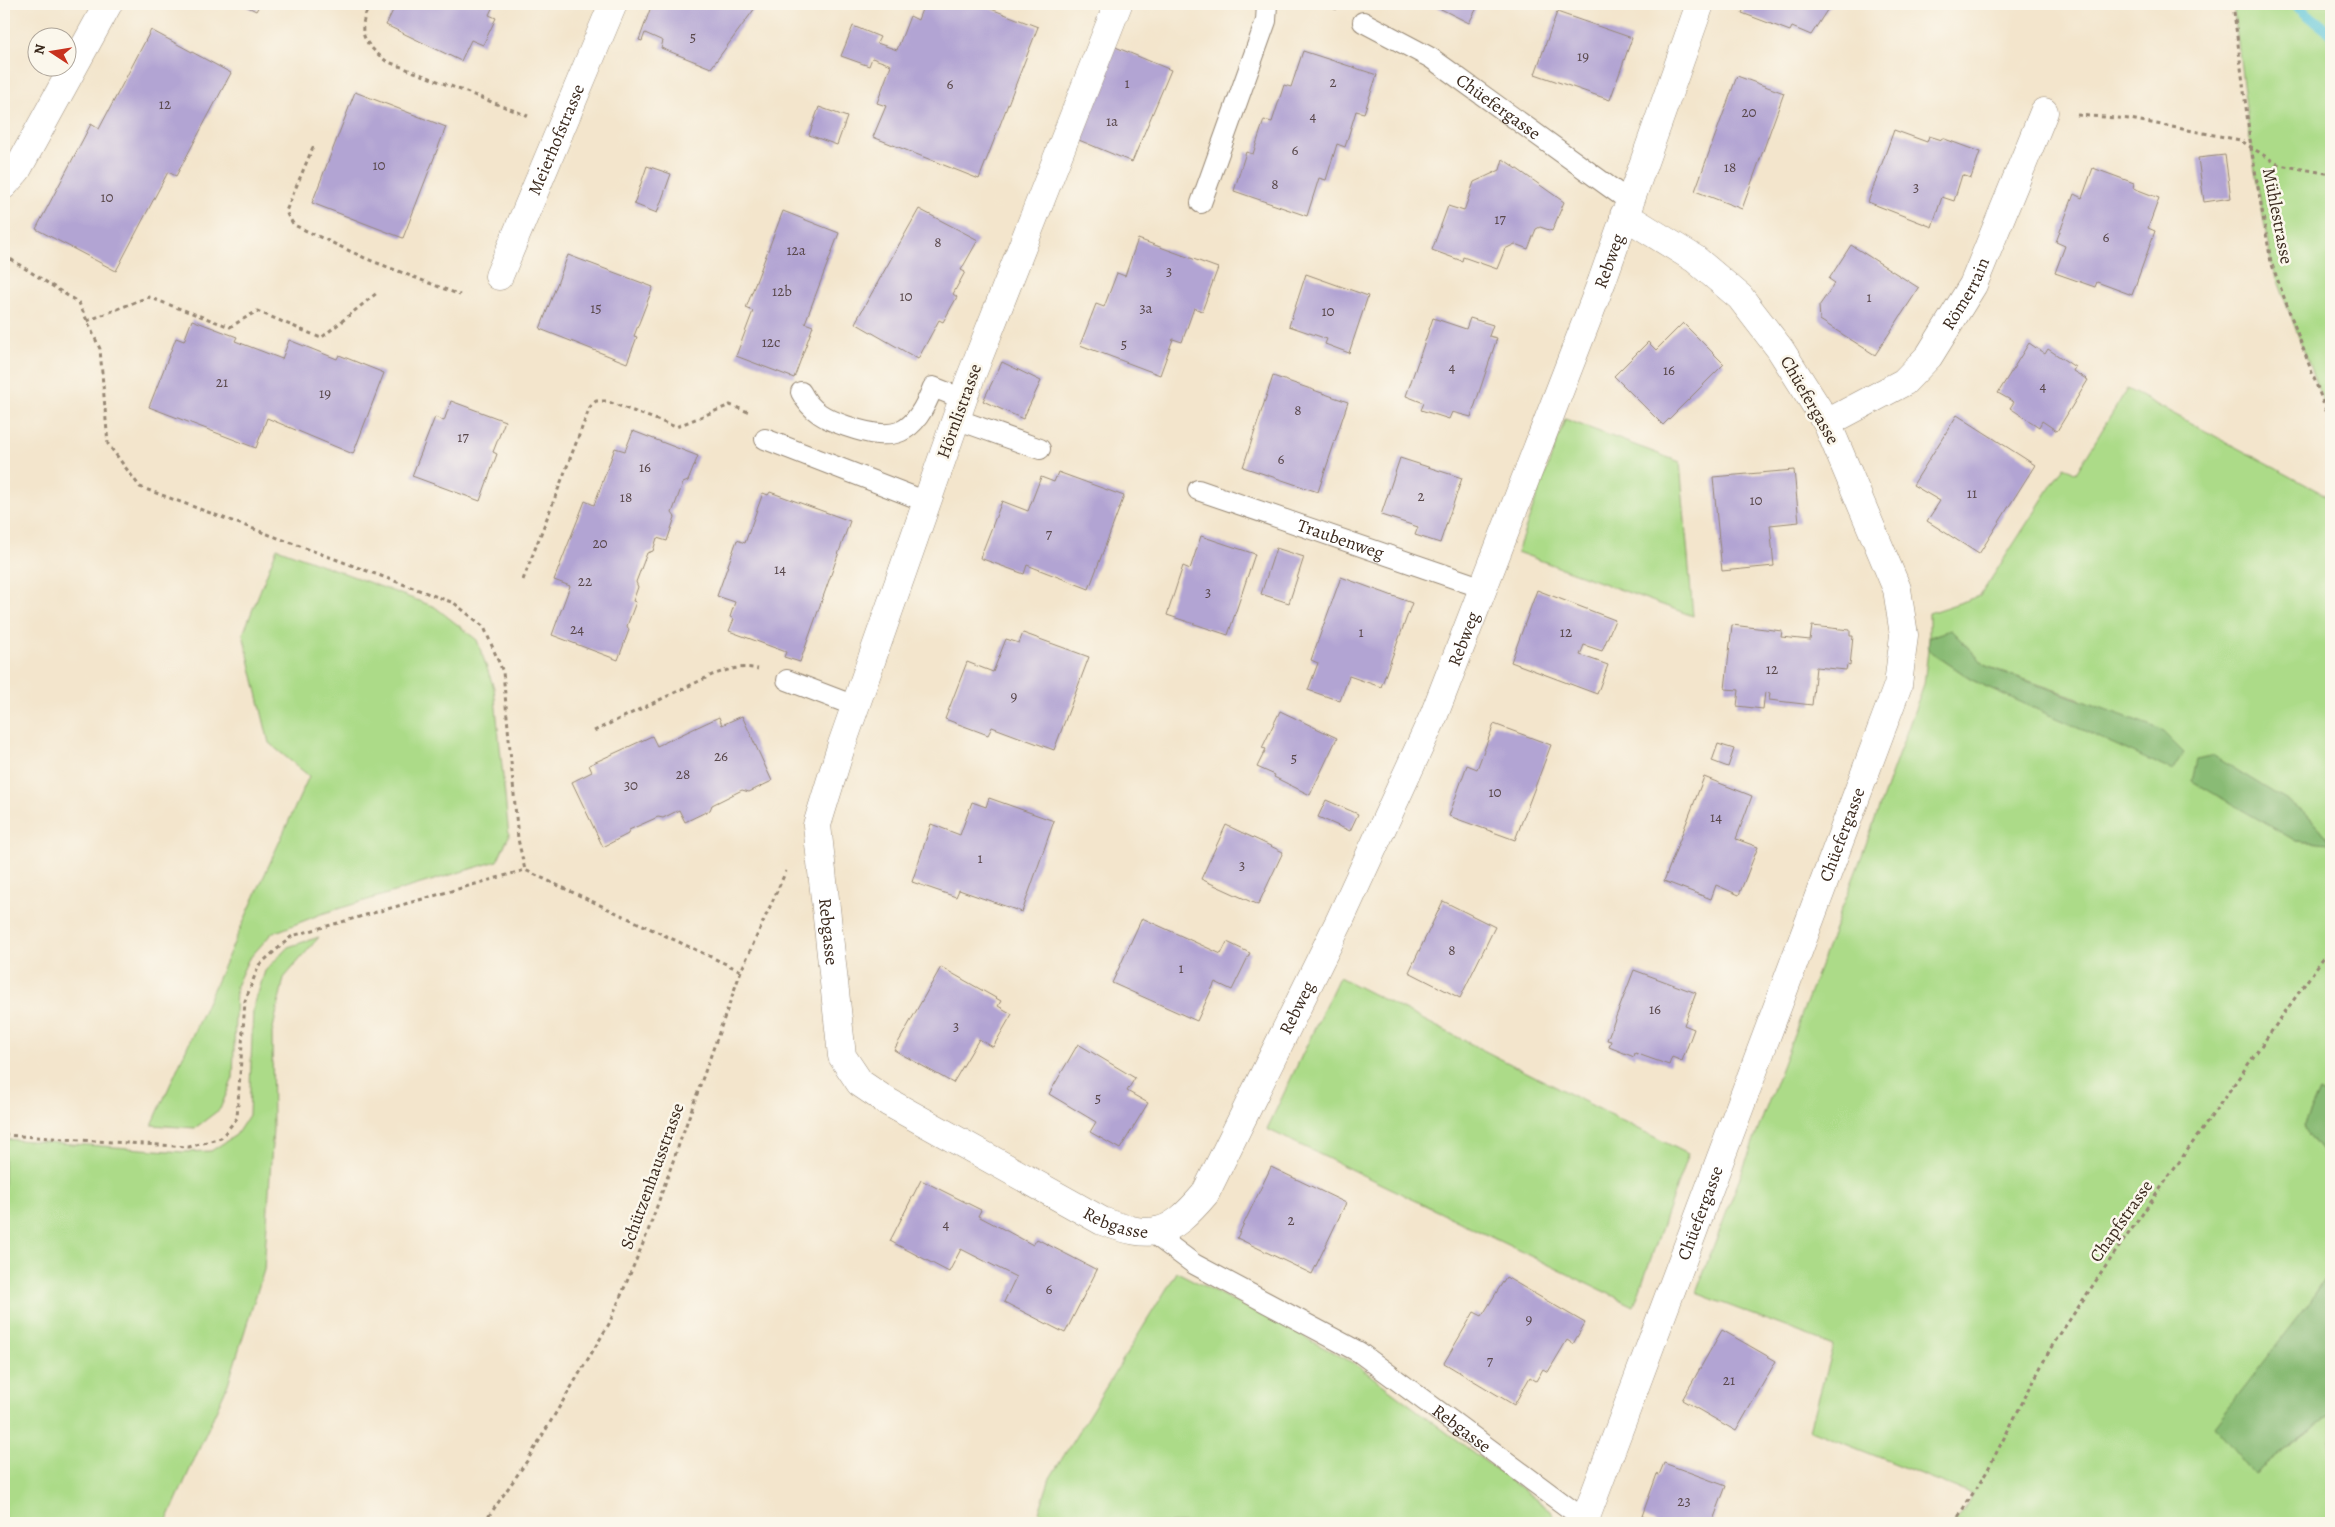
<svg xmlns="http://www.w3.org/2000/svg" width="2335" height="1527" viewBox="0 0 2335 1527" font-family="Alegreya,serif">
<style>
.green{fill:#acdb88;stroke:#748253}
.forest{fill:#89bb74;stroke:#627249}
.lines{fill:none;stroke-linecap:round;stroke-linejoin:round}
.stream{stroke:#5cc5d8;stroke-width:11}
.building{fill:#b2a4d3}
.service-casing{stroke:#978875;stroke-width:22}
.minor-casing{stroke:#978875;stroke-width:29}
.path{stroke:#978875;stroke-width:3;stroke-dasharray:4 4;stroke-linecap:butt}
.service{stroke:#fff;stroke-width:20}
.minor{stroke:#fff;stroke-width:28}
.labels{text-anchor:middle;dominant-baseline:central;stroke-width:5;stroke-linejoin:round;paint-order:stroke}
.number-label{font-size:15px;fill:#59484b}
.street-label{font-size:18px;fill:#3b2a1e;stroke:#fbf7ec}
</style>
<rect width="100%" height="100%" fill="#fbf7ec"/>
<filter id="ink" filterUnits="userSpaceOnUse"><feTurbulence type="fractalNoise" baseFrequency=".02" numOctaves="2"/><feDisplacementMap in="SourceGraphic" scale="10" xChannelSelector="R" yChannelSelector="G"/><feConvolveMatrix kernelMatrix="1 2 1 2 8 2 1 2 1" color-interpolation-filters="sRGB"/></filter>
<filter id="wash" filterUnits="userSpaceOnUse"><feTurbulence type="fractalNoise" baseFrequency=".0096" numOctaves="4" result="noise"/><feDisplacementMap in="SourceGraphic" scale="20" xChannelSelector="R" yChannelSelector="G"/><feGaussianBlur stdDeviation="1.12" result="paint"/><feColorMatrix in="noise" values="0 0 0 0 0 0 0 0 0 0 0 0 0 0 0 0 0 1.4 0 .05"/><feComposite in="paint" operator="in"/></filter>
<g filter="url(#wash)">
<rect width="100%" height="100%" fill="#f3e5cc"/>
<g class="green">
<path d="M 2233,4 L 2331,4 L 2331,424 L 2271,262 L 2251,147 Z"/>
<path d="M 2127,389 L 2329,497 L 2331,495 L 2331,841 L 2305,812 L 2296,841 L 2331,844 L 2331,1099 L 2319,1091 L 2303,1127 L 2331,1163 L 2331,1270 L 2311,1301 L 2254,1474 L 2331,1415 L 2331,1523 L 1954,1523 L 1972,1494 L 1810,1430 L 1833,1345 L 1696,1293 L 1858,866 L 1924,684 L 1928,650 L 1974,681 L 2173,770 L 2078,698 L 1986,666 L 1951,630 L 1929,637 L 1929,613 L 1980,596 L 2064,466 L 2076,473 Z"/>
<path d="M 1565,419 L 1680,462 L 1693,616 L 1517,552 Z"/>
<path d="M 277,548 L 435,607 L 477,640 L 494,688 L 509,836 L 497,861 L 321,914 L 271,934 L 248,960 L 236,986 L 233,1078 L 220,1109 L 195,1128 L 152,1125 L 309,776 L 269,743 L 243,634 Z"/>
<path d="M 319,937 L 284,978 L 272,1033 L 273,1128 L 264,1270 L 228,1384 L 166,1523 L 4,1523 L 4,1139 L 183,1152 L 211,1151 L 236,1135 L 249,1115 L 253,1009 L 265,971 L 288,947 Z"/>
<path d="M 1339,977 L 1688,1154 L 1634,1306 L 1267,1129 Z"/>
<path d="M 1177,1272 L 1354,1363 L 1550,1510 L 1556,1523 L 1060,1523 L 1039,1512 L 1050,1478 Z"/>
</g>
<g class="forest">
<path d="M 1951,630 L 1986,666 L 2160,729 L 2184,753 L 2173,771 L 1974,681 L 1928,650 L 1929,637 Z"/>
<path d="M 2214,756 L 2305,812 L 2331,841 L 2331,844 L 2296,841 L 2192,781 L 2197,760 Z"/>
<path d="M 2319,1091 L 2331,1099 L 2331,1163 L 2303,1127 Z"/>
<path d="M 2331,1270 L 2331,1415 L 2254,1474 L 2214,1426 L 2311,1301 Z"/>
</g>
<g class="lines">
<path class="stream" d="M 2294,4 L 2331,33"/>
</g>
<g id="blocks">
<g class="building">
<path d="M 242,4 L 260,4 L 256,11 Z"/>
<path d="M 396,4 L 494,4 L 489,15 L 496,18 L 483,45 L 471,40 L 461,61 L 386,25 Z"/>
<path d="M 652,4 L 758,4 L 711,68 L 661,48 L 663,41 L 645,33 L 642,41 L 639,40 Z"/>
<path d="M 924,4 L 978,4 L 1038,27 L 979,179 L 873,137 L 886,106 L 877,103 L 891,65 L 872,58 L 869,66 L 841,56 L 853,26 L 880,37 L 877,43 L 897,50 L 910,16 L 918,20 Z"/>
<path d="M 1431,4 L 1479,4 L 1469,23 Z"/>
<path d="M 1746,4 L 1831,4 L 1811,35 L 1792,27 L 1790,31 L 1742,13 Z"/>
<path d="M 1557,12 L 1632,38 L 1610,100 L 1535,74 Z"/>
<path d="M 151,30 L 231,73 L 176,176 L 168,172 L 116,271 L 36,229 L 91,124 L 99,129 Z"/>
<path d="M 1113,46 L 1171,70 L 1132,162 L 1074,138 Z"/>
<path d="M 1303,51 L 1377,75 L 1364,113 L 1356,111 L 1345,147 L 1337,144 L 1326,180 L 1319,178 L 1307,216 L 1234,191 L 1246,152 L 1253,154 L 1264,120 L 1272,122 L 1284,85 L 1291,87 Z"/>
<path d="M 1737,76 L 1784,93 L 1742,209 L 1695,191 Z"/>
<path d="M 355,92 L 446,127 L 403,238 L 312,203 Z"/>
<path d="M 819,107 L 847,117 L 837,145 L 809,135 Z"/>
<path d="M 1894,130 L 1927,142 L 1929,136 L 1942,140 L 1942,138 L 1980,152 L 1971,178 L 1962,175 L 1954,201 L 1942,197 L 1932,227 L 1868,202 Z"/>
<path d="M 2225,155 L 2231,198 L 2204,202 L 2198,158 Z"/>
<path d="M 1503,159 L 1564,202 L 1552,231 L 1540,227 L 1536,229 L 1528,249 L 1515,244 L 1505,249 L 1497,269 L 1463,257 L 1462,261 L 1432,250 L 1448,206 L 1464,211 L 1474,182 L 1500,170 Z"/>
<path d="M 647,166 L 671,174 L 657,213 L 634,204 Z"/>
<path d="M 2093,168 L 2134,183 L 2133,188 L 2159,198 L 2148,228 L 2155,231 L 2132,295 L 2097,282 L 2095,287 L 2055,273 L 2065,246 L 2056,242 L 2074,194 L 2082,198 Z"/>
<path d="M 919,209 L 978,240 L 961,270 L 965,272 L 953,294 L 957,297 L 943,322 L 939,320 L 918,359 L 855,323 Z"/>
<path d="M 783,211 L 839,233 L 805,323 L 813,326 L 794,378 L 736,356 L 753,311 L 746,308 Z"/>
<path d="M 1138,239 L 1218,268 L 1202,311 L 1194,308 L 1182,342 L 1173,339 L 1160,375 L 1080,345 L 1096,304 L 1104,307 L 1117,273 L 1125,276 Z"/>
<path d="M 1851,245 L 1919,288 L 1875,355 L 1820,320 L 1819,306 L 1835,283 L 1829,279 Z"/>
<path d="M 568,255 L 653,287 L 634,336 L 637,337 L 627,363 L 540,329 Z"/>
<path d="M 1306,274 L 1368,296 L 1349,353 L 1325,344 L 1327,339 L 1289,326 Z"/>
<path d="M 1433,318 L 1466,329 L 1470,318 L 1493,325 L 1489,336 L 1497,338 L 1471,417 L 1452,412 L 1449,419 L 1421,410 L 1424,403 L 1406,396 Z"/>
<path d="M 192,320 L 237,337 L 235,341 L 282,359 L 289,340 L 337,359 L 339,355 L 384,373 L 353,454 L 267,418 L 256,448 L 149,407 L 176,338 L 184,341 Z"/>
<path d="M 1683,323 L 1724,364 L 1663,425 L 1614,376 L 1648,342 L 1656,350 Z"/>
<path d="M 2029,343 L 2045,354 L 2048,349 L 2075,367 L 2073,371 L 2088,380 L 2057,431 L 2042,421 L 2039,427 L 2010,408 L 2014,402 L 1998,393 Z"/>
<path d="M 1002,362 L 1041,381 L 1023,419 L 983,401 Z"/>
<path d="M 1273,376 L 1348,402 L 1318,492 L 1243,467 Z"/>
<path d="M 451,401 L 505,421 L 493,452 L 497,454 L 480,501 L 412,476 L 435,417 L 444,421 Z"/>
<path d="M 1957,415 L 2035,465 L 1979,554 L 1927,521 L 1940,501 L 1913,485 Z"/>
<path d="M 633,431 L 698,456 L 688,481 L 683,483 L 672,513 L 675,517 L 667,541 L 657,538 L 653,551 L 647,553 L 636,582 L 638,587 L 633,601 L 636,602 L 627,626 L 629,630 L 618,660 L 552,635 L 570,586 L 554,580 L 585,501 L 594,505 L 615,448 L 625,451 Z"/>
<path d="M 1400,458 L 1462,478 L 1440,543 L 1415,535 L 1418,527 L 1381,515 Z"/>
<path d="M 1794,470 L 1799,522 L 1770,525 L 1774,566 L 1722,571 L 1713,477 Z"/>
<path d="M 1058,472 L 1124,496 L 1089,589 L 1027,565 L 1024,574 L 980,558 L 1002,501 L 1028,511 L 1041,477 L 1054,482 Z"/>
<path d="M 770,492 L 850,521 L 800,662 L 784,657 L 786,652 L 729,631 L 734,619 L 730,617 L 735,602 L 717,596 L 737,540 L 745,543 L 763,493 L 768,495 Z"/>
<path d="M 1201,536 L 1255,554 L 1228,635 L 1167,615 L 1183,566 L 1190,569 Z"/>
<path d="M 1276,548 L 1304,557 L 1289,603 L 1261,594 Z"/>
<path d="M 1341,577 L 1412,603 L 1381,687 L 1349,676 L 1340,701 L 1308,690 L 1318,663 L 1311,660 Z"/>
<path d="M 1537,590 L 1615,620 L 1602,651 L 1584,645 L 1580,655 L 1608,665 L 1597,694 L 1511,662 Z"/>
<path d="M 1732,625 L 1782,631 L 1781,637 L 1810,640 L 1812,626 L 1850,630 L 1850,636 L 1853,636 L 1850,666 L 1847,665 L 1846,670 L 1816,667 L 1812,705 L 1769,700 L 1770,693 L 1765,692 L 1763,709 L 1737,706 L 1739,690 L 1725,689 Z"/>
<path d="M 1023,633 L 1089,657 L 1054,750 L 992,727 L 988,735 L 945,719 L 967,662 L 993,672 L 1006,639 L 1019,643 Z"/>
<path d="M 1280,711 L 1337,738 L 1310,795 L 1274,777 L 1275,775 L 1257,767 L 1266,749 L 1262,748 Z"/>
<path d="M 742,716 L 772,781 L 749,792 L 742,790 L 712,805 L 710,810 L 685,822 L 679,810 L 663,818 L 658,817 L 629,830 L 628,834 L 603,847 L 572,782 L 592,772 L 589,765 L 652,736 L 657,746 L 719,717 L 722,725 Z"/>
<path d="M 1494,724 L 1551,745 L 1515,840 L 1449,816 L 1467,765 L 1477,769 Z"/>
<path d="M 1718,744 L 1734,749 L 1728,767 L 1712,761 Z"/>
<path d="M 1704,777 L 1752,796 L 1736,839 L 1758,847 L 1739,895 L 1716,885 L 1711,899 L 1664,881 Z"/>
<path d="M 989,798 L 1054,821 L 1022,912 L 959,890 L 956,897 L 912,882 L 931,824 L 960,835 L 972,802 L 986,807 Z"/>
<path d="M 1326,800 L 1358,814 L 1350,831 L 1318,817 Z"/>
<path d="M 1226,825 L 1283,852 L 1258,905 L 1201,879 Z"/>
<path d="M 1443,901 L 1495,927 L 1460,998 L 1409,972 Z"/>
<path d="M 1142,918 L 1221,954 L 1227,942 L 1250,953 L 1232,990 L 1215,982 L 1197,1021 L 1112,983 Z"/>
<path d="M 941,967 L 1001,1001 L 998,1006 L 1012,1014 L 993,1047 L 979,1039 L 953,1083 L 894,1050 Z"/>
<path d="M 1634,970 L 1696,993 L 1684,1025 L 1694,1029 L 1682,1061 L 1672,1057 L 1669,1065 L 1635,1053 L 1634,1057 L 1609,1047 L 1611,1041 L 1607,1040 Z"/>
<path d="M 1078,1044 L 1135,1078 L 1127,1091 L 1148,1103 L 1120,1149 L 1090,1132 L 1096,1122 L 1049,1094 Z"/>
<path d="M 1271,1167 L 1346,1203 L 1312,1274 L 1237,1238 Z"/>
<path d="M 921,1180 L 981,1210 L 978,1216 L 1007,1231 L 1033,1245 L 1037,1239 L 1097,1270 L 1065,1333 L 1004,1302 L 1016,1277 L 961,1249 L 949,1272 L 890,1241 Z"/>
<path d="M 1506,1277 L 1585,1323 L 1573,1344 L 1567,1340 L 1548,1372 L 1543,1369 L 1536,1381 L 1530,1377 L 1514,1405 L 1444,1363 L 1474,1312 L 1482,1316 Z"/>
<path d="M 1722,1330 L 1776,1361 L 1736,1431 L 1682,1400 Z"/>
<path d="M 1664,1463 L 1726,1486 L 1712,1523 L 1656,1523 L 1642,1516 L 1657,1474 L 1659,1475 Z"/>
</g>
</g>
</g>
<g filter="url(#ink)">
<use href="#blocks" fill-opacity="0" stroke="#978875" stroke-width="1"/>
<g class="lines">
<g class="service-casing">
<g id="service">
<path id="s1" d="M 1363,22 L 1431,58 L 1629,201"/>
<path d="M 1201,203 L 1266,21 L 1267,4"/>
<path d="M 801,392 C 811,412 826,419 846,426 C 895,443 914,436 933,387 L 963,399"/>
<path d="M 956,419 L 1040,449"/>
<path d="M 765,439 L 927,502"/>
<path id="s2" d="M 1198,490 L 1483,588"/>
<path d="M 787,680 L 855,706"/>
<path id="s3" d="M 1154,1234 L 1194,1264 L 1359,1352 L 1585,1520"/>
</g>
</g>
<g class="minor-casing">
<g id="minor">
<path id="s4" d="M 1118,4 L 970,379 L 841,747 L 817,825 L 842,1056 L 860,1083 L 888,1102 L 1102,1221 C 1154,1240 1169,1236 1205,1194 L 1339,922 L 1434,715 L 1602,281 L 1700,4"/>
<path d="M 4,185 L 17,170 L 108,4"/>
<path id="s5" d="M 499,276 L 613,4"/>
<path id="s6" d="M 1827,423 L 1904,382 L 1929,356 L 1973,285 L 2044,112"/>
<path id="s7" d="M 1585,1520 L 1898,685 L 1904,635 L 1897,589 L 1827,423 L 1780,349 L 1740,297 L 1695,259 L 1624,215"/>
</g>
</g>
<g class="path">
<path d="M 370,4 C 356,33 363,42 386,61 L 528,116"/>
<path d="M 1326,4 L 1337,9"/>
<path d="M 2233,4 L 2251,147 L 2271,262 L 2331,424"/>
<path d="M 2077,115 L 2130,119 L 2240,140 L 2279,165 L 2331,174"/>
<path d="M 313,147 L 286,211 L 288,216 L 294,225 L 367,259 L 460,295"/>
<path d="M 4,255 L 79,303 L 100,349 L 108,444 L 140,487 L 454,603 L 484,627 L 503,672 L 518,839 L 525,870"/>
<path d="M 87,321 L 148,297 L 230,327 L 257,311 L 321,338 L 378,292"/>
<path d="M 523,580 L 590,407 L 596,401 L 606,401 L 676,427 L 730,405 L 751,413"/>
<path d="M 594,731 L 712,675 C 727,670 742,665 758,669"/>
<path d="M 4,1135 L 189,1147 L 221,1138 L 237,1118 L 245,1001 L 259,965 L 292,936 L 525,870 L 741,971"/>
<path d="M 484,1523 L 527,1461 L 609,1324 L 647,1234 L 741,971 L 786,871"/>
<path d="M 1954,1523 L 1986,1473 L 2050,1349 L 2112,1257 L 2331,947"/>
</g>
<use href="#service" class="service"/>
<use href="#minor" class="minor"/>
</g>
</g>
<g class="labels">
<g class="number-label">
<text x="693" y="37">5</text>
<text x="1583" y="56">19</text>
<text x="1333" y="82">2</text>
<text x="1127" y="83">1</text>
<text x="950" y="84">6</text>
<text x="165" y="104">12</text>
<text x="1749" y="112">20</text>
<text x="1313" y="116">4</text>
<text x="1112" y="121">1a</text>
<text x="1295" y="150">6</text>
<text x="379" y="165">10</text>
<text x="1730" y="167">18</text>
<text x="1275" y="184">8</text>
<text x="1916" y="187">3</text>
<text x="107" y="197">10</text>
<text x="1500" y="219">17</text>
<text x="2106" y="237">6</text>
<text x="938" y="242">8</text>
<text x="796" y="250">12a</text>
<text x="1169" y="271">3</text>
<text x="782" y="291">12b</text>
<text x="906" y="296">10</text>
<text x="1869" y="297">1</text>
<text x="596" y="308">15</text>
<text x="1146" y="308">3a</text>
<text x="1328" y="311">10</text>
<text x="771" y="342">12c</text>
<text x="1124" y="344">5</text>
<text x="1452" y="367">4</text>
<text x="1669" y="370">16</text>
<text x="222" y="382">21</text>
<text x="2043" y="386">4</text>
<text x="325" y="393">19</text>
<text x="1298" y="410">8</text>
<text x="463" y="437">17</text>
<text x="1281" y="459">6</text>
<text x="645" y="467">16</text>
<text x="1972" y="493">11</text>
<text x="1421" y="496">2</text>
<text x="626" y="497">18</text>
<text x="1756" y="500">10</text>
<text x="1049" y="534">7</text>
<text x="600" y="543">20</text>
<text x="780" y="569">14</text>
<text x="585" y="581">22</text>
<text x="1208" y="592">3</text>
<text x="577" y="629">24</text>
<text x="1361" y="632">1</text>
<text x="1566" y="632">12</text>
<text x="1772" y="669">12</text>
<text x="1014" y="696">9</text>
<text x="721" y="756">26</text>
<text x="1294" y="758">5</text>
<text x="683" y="774">28</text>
<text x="631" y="785">30</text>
<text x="1495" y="792">10</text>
<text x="1716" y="817">14</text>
<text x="980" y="858">1</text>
<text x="1242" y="865">3</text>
<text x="1452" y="950">8</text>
<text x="1181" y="968">1</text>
<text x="1655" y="1009">16</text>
<text x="956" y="1026">3</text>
<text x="1098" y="1098">5</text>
<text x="1291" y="1220">2</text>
<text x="946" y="1224">4</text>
<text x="1049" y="1289">6</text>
<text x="1529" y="1319">9</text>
<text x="1490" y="1361">7</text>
<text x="1729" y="1380">21</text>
<text x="1684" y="1501">23</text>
</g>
<g class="street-label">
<text stroke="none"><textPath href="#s1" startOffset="160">Chüefergasse</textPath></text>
<text stroke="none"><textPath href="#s5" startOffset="148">Meierhofstrasse</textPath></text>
<text transform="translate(2278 216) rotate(79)">Mühlestrasse</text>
<text stroke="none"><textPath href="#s4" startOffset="2554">Rebweg</textPath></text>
<text stroke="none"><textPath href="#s6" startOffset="196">Römerrain</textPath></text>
<text transform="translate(1810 400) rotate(60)">Chüefergasse</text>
<text transform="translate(959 411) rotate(-70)">Hörnlistrasse</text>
<text stroke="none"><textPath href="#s2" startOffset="151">Traubenweg</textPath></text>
<text stroke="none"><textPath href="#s4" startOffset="2149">Rebweg</textPath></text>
<text stroke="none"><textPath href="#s7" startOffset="732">Chüefergasse</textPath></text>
<text stroke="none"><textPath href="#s4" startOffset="982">Rebgasse</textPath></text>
<text stroke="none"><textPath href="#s4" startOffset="1744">Rebweg</textPath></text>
<text transform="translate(652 1176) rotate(-70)">Schützenhausstrasse</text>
<text stroke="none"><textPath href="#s7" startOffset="328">Chüefergasse</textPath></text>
<text stroke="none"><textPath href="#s4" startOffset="1432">Rebgasse</textPath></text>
<text transform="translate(2121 1221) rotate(-55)">Chapfstrasse</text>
<text stroke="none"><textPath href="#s3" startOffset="365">Rebgasse</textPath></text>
</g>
</g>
<rect width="2335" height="1527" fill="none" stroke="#fbf7ec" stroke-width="20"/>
<g transform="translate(52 52) rotate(282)"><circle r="24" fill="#fbf7ec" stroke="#aea59a"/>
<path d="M0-4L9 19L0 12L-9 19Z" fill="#c8321e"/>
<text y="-8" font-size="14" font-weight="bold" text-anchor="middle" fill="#3b2a1e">N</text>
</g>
</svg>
